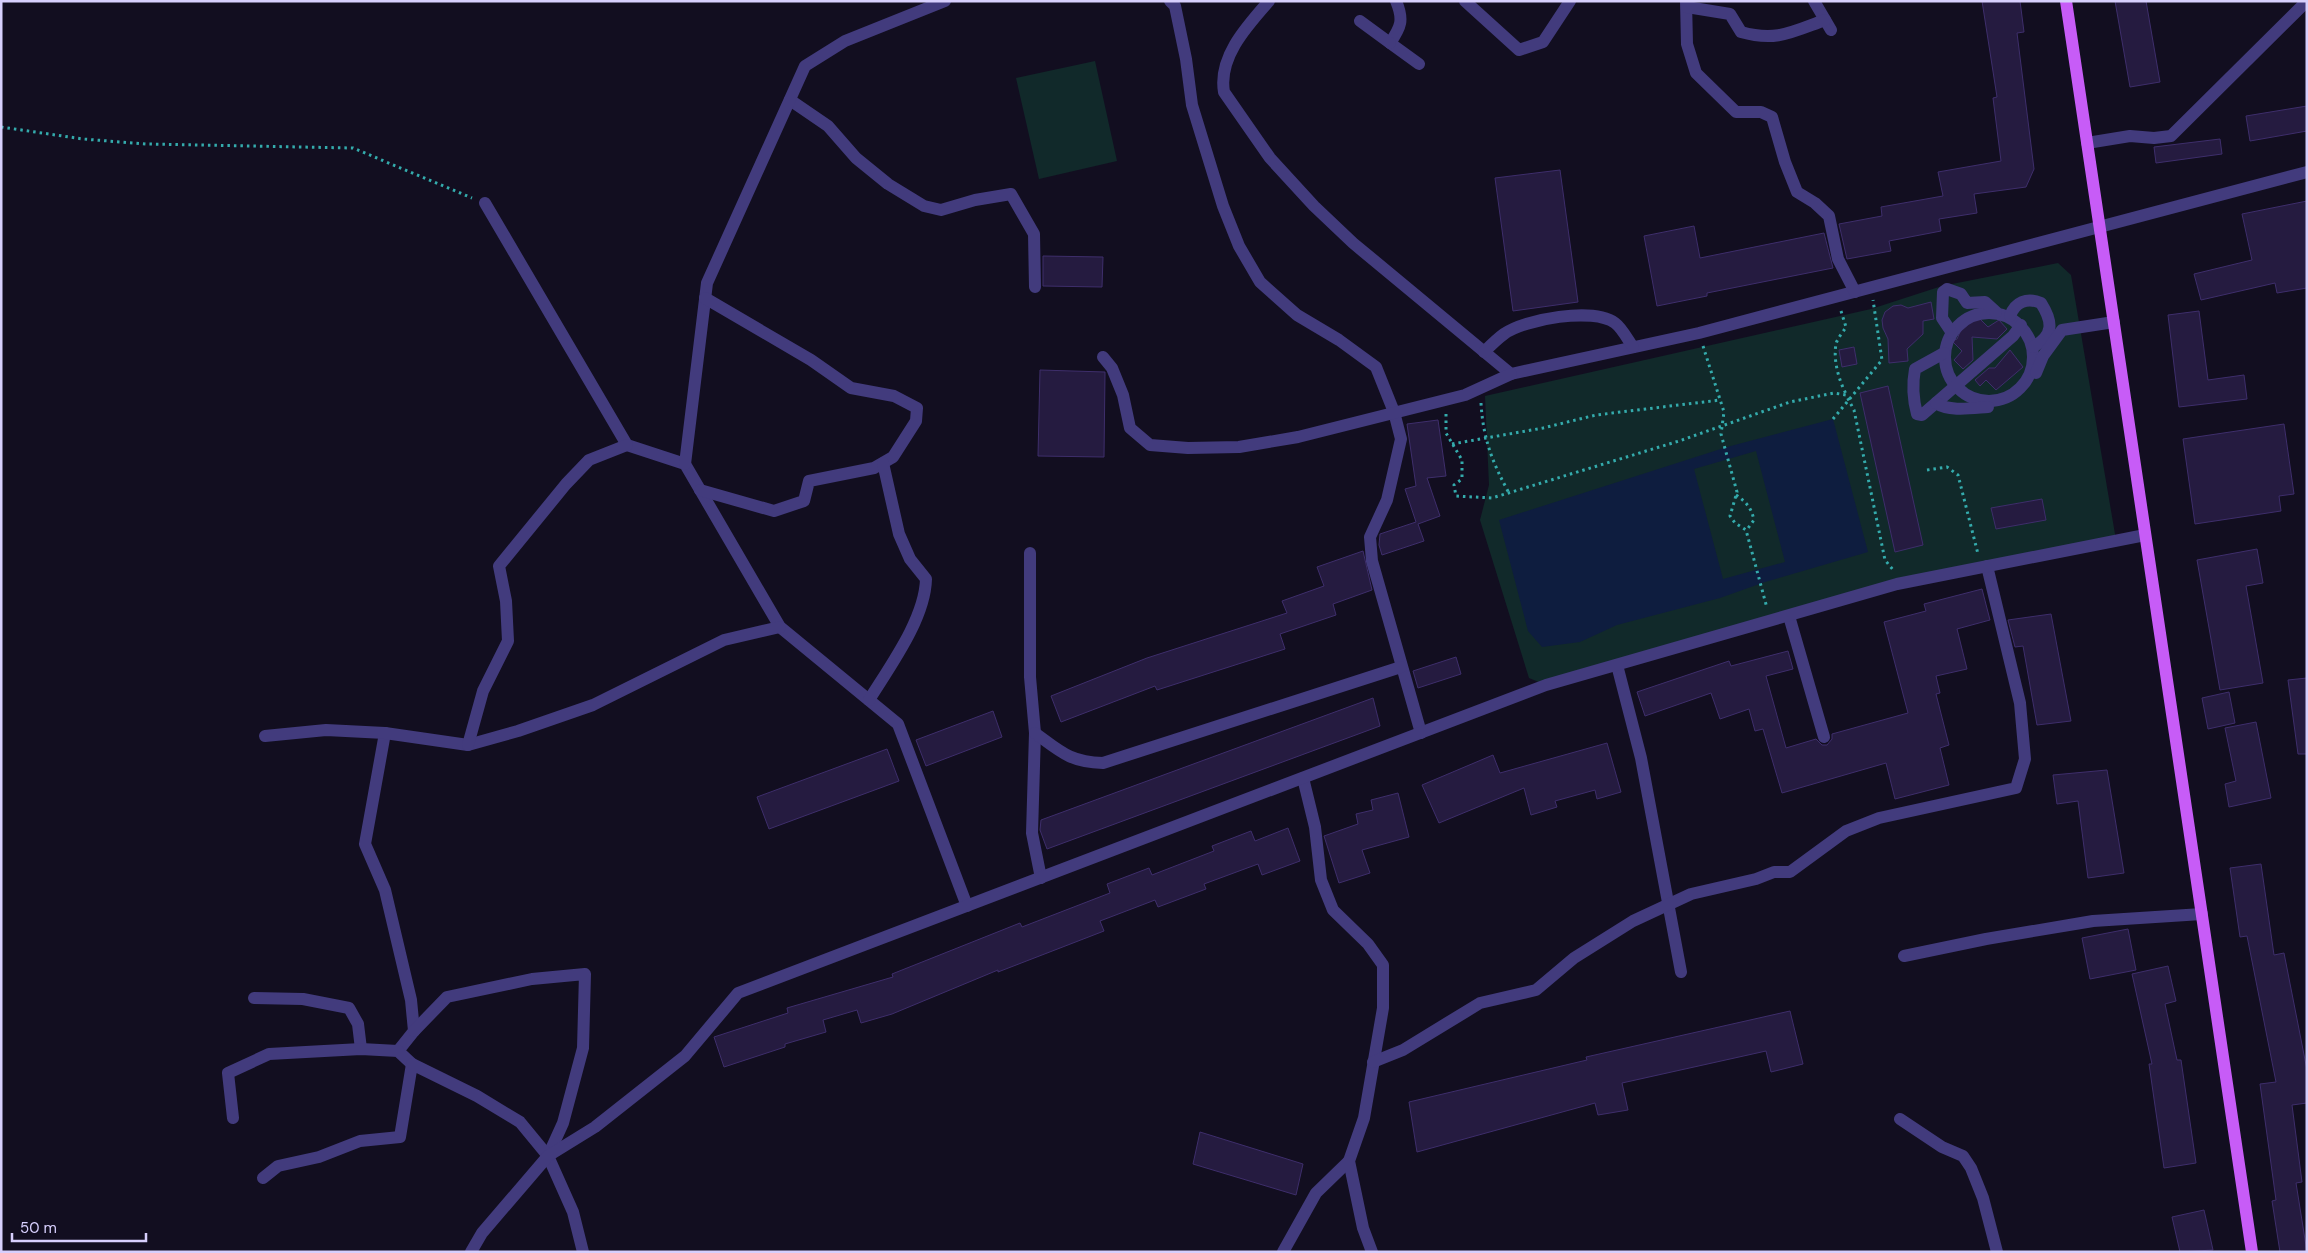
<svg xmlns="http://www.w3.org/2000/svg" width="2308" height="1253" viewBox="0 0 2308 1253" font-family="'DM Sans',sans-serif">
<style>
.green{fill:#11292a}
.water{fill:#0e1d3f;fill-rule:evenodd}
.building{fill:#251b40;stroke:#3e2e6b}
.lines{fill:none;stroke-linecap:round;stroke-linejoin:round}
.path{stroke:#34abac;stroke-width:3;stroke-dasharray:2.5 4;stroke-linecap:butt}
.minor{stroke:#423b7d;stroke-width:12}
.major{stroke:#c75cf7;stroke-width:12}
</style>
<rect width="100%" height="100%" fill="#120e20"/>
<g class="green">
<path d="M 1095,61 L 1117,161 L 1039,179 L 1016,78 Z"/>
<path d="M 2058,263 L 2071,275 L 2116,540 L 1897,584 L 1546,685 L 1529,678 L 1480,520 L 1489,485 L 1485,396 L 1871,309 L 1942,286 Z"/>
</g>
<path class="water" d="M 1833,419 L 1868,552 L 1765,582 L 1720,598 L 1617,625 L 1580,642 L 1542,647 L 1528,631 L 1499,520 L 1727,447 ZM 1756,451 L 1785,562 L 1723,579 L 1694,469 Z"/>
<g class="building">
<path d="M 1982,1 L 2020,1 L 2024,32 L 2017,33 L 2034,169 L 2026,187 L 1974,194 L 1977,213 L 1939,219 L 1941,231 L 1889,241 L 1891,251 L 1847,259 L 1839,224 L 1882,216 L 1881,207 L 1943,196 L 1938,172 L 2001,161 L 1993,98 L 1997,97 Z"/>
<path d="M 2115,1 L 2146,1 L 2160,82 L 2130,87 Z"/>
<path d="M 2307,106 L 2307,131 L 2250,141 L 2246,116 Z"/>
<path d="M 2220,139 L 2222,154 L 2156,163 L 2154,147 Z"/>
<path d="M 1560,170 L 1578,302 L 1513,311 L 1495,178 Z"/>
<path d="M 2307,201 L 2307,288 L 2277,293 L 2275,283 L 2201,300 L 2194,274 L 2252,260 L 2242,214 Z"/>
<path d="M 1694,226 L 1700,258 L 1824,233 L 1833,268 L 1707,293 L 1707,296 L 1657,306 L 1644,236 Z"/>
<path d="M 1043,256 L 1103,257 L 1102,287 L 1043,286 Z"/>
<path d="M 1931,302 L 1934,319 L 1923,321 L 1923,334 L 1907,349 L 1908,361 L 1889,363 L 1888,339 L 1883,328 L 1882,320 L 1885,312 L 1893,306 L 1901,305 L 1908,308 Z"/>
<path d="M 2199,311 L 2208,380 L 2244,375 L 2247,399 L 2179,407 L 2168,315 Z"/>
<path d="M 1977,316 L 1988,327 L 1999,320 L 2007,329 L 1997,339 L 1972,337 L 1973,360 L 1963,369 L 1954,360 L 1962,351 L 1952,341 L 1957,339 L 1960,332 Z"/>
<path d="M 1854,347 L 1857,364 L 1842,367 L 1839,350 Z"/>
<path d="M 2010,350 L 2023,367 L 1996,390 L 1986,380 L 1980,386 L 1975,380 L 1989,368 L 1995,368 Z"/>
<path d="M 1040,370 L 1105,372 L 1104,457 L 1038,456 Z"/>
<path d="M 1888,386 L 1923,545 L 1895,552 L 1860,393 Z"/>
<path d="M 1438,420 L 1446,476 L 1427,478 L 1440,516 L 1418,524 L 1424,541 L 1382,555 L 1379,545 L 1380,534 L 1416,522 L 1405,489 L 1416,486 L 1407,424 Z"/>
<path d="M 2284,424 L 2294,494 L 2279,496 L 2281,511 L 2195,524 L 2183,439 Z"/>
<path d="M 2042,499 L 2046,520 L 1996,529 L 1991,508 Z"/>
<path d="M 2257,549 L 2263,583 L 2246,586 L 2263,683 L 2220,690 L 2197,560 Z"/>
<path d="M 1363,551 L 1372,590 L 1333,604 L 1336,615 L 1280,634 L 1285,649 L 1157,690 L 1155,686 L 1061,722 L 1051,696 L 1147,658 L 1287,613 L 1282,601 L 1324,586 L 1317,567 Z"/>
<path d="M 1982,589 L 1990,620 L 1957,629 L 1967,669 L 1936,676 L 1940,693 L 1936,694 L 1949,745 L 1940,748 L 1949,785 L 1895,799 L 1886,763 L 1782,793 L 1763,729 L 1755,731 L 1749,709 L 1720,719 L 1711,693 L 1645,716 L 1637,692 L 1729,661 L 1731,666 L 1788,651 L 1793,669 L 1766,676 L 1786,748 L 1816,739 L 1822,745 L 1827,745 L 1832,739 L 1832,734 L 1908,713 L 1884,622 L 1926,611 L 1924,604 Z"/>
<path d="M 2051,614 L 2071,721 L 2037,725 L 2023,646 L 2015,647 L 2008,620 Z"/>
<path d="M 1456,657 L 1461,674 L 1418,688 L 1413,671 Z"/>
<path d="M 2307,678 L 2307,754 L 2298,754 L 2288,680 Z"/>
<path d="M 2229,692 L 2235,723 L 2208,729 L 2202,698 Z"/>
<path d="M 1373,698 L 1380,726 L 1047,849 L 1040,830 L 1041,820 Z"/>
<path d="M 993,711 L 1002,737 L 926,766 L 916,740 Z"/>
<path d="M 2256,722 L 2271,798 L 2229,807 L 2225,784 L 2236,781 L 2225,728 Z"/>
<path d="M 1607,743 L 1621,792 L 1597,799 L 1595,790 L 1555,801 L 1557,807 L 1531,815 L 1524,788 L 1439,823 L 1422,785 L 1493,755 L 1500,773 Z"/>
<path d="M 887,749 L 899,781 L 769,829 L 757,797 Z"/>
<path d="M 2107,770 L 2124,873 L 2088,878 L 2078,801 L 2057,804 L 2053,775 Z"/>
<path d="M 1398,793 L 1409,837 L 1362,850 L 1370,873 L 1339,883 L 1324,836 L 1358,824 L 1356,814 L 1373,810 L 1371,800 Z"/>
<path d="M 1288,828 L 1300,861 L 1262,875 L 1258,864 L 1204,884 L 1206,889 L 1158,907 L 1155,900 L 1100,921 L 1104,931 L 998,972 L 998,970 L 892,1014 L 861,1023 L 857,1010 L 823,1020 L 826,1032 L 785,1044 L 785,1047 L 724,1067 L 714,1037 L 788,1013 L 787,1008 L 893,977 L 892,974 L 1020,923 L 1022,927 L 1110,893 L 1107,884 L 1149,868 L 1152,875 L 1214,851 L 1212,846 L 1251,831 L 1255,841 Z"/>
<path d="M 2261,864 L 2274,955 L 2284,953 L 2307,1070 L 2307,1103 L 2292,1105 L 2302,1182 L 2296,1183 L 2307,1252 L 2280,1252 L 2272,1201 L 2276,1200 L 2260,1084 L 2276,1082 L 2247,936 L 2240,937 L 2230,868 Z"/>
<path d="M 2128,929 L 2136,970 L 2090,979 L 2082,938 Z"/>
<path d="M 2168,966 L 2176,1001 L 2165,1004 L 2177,1060 L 2181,1060 L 2196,1163 L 2164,1168 L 2149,1064 L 2152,1064 L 2132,974 Z"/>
<path d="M 1790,1011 L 1803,1064 L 1771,1072 L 1766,1051 L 1622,1083 L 1628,1110 L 1598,1115 L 1595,1103 L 1417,1152 L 1409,1102 L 1587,1060 L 1586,1057 Z"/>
<path d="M 1200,1132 L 1303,1164 L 1296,1195 L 1193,1164 Z"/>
<path d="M 2204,1210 L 2213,1250 L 2180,1252 L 2172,1217 Z"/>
</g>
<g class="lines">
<g class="path">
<path d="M 1,127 L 83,139 L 146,144 L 353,148 L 472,198"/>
<path d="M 1841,311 L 1846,327 C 1843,332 1837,339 1836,344 C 1833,361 1839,380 1846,394"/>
<path d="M 1703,346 L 1724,412 L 1721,434 L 1737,492 L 1730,516 L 1735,523 L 1746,530 L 1767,608"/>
<path d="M 1481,403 C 1483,438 1492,462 1509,493"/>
<path d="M 1446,414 L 1446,433 L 1462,460 L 1462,479 L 1454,485 L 1456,496 L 1492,498 L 1679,441 L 1790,402 L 1834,393 L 1846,395 L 1854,410 L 1885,560 L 1894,571"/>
<path d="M 1833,419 L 1882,360 L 1873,300"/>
<path d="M 1452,444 L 1543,428 L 1596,415 L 1720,400"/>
<path d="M 1927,470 L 1947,467 L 1958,475 L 1978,554"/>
<path d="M 1736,495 C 1746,502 1751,507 1754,520 L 1746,531"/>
</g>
<g class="minor">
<path d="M 1170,1 L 1175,6 L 1186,59 L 1192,105 L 1223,206 L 1239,246 L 1260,282 L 1297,315 L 1339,340 L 1376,367 L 1394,412 L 1401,439 L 1387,500 L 1370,537 L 1372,561 L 1421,733"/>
<path d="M 1269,1 C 1247,26 1218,57 1224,92 L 1270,158 L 1314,206 L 1353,243 L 1511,374 L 1699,333 L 2307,172"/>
<path d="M 1396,1 C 1404,20 1401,27 1390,43 L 1419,64"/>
<path d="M 1465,1 L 1519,50 L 1543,42 L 1570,1"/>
<path d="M 1686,1 L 1687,44 L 1696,73 L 1736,112 L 1761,112 L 1772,117 L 1785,162 L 1797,192 L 1815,203 L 1829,216 L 1838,259 L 1855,292"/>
<path d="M 1814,1 L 1831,30"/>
<path d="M 1687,7 L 1730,14 L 1741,32 C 1776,42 1792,32 1825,20"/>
<path d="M 1360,21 L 1390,43"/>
<path d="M 790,100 L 828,126 L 856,158 L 888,184 L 924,206 L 941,210 L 975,200 L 1011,194 L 1034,234 L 1035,287"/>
<path d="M 2087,143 L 2130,136 L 2154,138 L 2171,136 L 2307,1"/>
<path d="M 485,203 L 627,445 L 685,464 L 780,627 L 898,724 L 967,906"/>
<circle cx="1989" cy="357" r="44"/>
<path d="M 2010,316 C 2015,302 2027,297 2041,303 C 2053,322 2054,335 2033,347"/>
<path d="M 1952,333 L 1942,318 L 1943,292 L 1947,289 L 1961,294 L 1967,303 L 1985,302 L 1996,312"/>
<path d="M 1484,352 C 1490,346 1497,339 1504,334 C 1525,319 1593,307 1615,323 C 1622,328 1628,340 1633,347"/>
<path d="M 1944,353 L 1915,369 C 1912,385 1913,399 1917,414 L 1922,415 L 2013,336 L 2021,325"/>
<path d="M 1103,357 L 1112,368 L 1123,395 L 1130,428 L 1150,445 L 1188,448 L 1239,447 L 1298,437 L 1465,395 L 1511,374"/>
<path d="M 2036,373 L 2043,356 L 2062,330 L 2114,322"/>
<path d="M 1936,403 C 1949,412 1973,408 1988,407"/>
<path d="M 685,464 L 707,283 L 805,66 L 845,41 L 945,1"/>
<path d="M 700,490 L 774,511 L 804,501 L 809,481 L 874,468 L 893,457 L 916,421 L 917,408 L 894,396 L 851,388 L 811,360 L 705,298"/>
<path d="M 1030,553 L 1030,677 L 1035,733 L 1032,833 L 1041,878"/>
<path d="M 1789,616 L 1824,737"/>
<path d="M 1617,665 L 1641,758 L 1681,972"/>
<path d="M 869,700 C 890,666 925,619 926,579 L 910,559 L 899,534 L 883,463"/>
<path d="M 385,733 L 365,844 L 385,890 L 411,1000 L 414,1031 L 398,1051"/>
<path d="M 1035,733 C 1061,752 1070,762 1103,763 L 1401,667"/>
<path d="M 265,736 L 326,730 L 385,733 L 468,745 L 518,731 L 593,705 L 724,640 L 780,627"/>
<path d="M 468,745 L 483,691 L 508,641 L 506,601 L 499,566 L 566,484 L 589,460 L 627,445"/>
<path d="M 1303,778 L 1315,827 L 1321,880 L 1333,910 L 1368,944 L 1383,965 L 1383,1008 L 1364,1118 L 1349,1161 L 1363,1228 L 1372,1252"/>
<path d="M 1904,956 L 1986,939 L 2093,921 L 2202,914"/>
<path d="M 254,998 L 303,999 L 349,1008 L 358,1024 L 361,1049"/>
<path d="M 414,1031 L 447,997 L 532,979 L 585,974 L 583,1048 L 563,1123 L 548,1156"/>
<path d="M 1373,1062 L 1403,1050 L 1480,1003 L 1536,990 L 1574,958 L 1633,921 L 1691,894 L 1756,879 L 1774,872 L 1790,872 L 1846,831 L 1879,818 L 2016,788 L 2025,759 L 2020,703 L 1987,566"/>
<path d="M 233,1118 L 228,1073 L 269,1054 L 361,1049 L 398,1051 L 412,1064"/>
<path d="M 1900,1119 L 1942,1147 L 1963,1156 L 1971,1168 L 1983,1198 L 1997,1252"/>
<path d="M 263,1178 L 278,1166 L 319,1157 L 360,1141 L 400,1137 L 412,1064 L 477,1096 L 520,1122 L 548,1156 L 573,1212 L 583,1252"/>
<path d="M 471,1252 L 482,1233 L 548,1156 L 595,1127 L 685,1056 L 738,993 L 1546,685 L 1897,584 L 2145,535"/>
<path d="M 1283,1252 L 1316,1193 L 1349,1161"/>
</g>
<path class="major" d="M 2066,1 L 2252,1252"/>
</g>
<rect width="2308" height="1253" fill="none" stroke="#d7cffd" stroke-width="5"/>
<path d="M12 1233v8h134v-8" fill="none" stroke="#d7cffd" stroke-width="2.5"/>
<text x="20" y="1233" font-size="15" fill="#d7cffd" stroke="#120e20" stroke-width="4" paint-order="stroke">50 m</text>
</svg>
